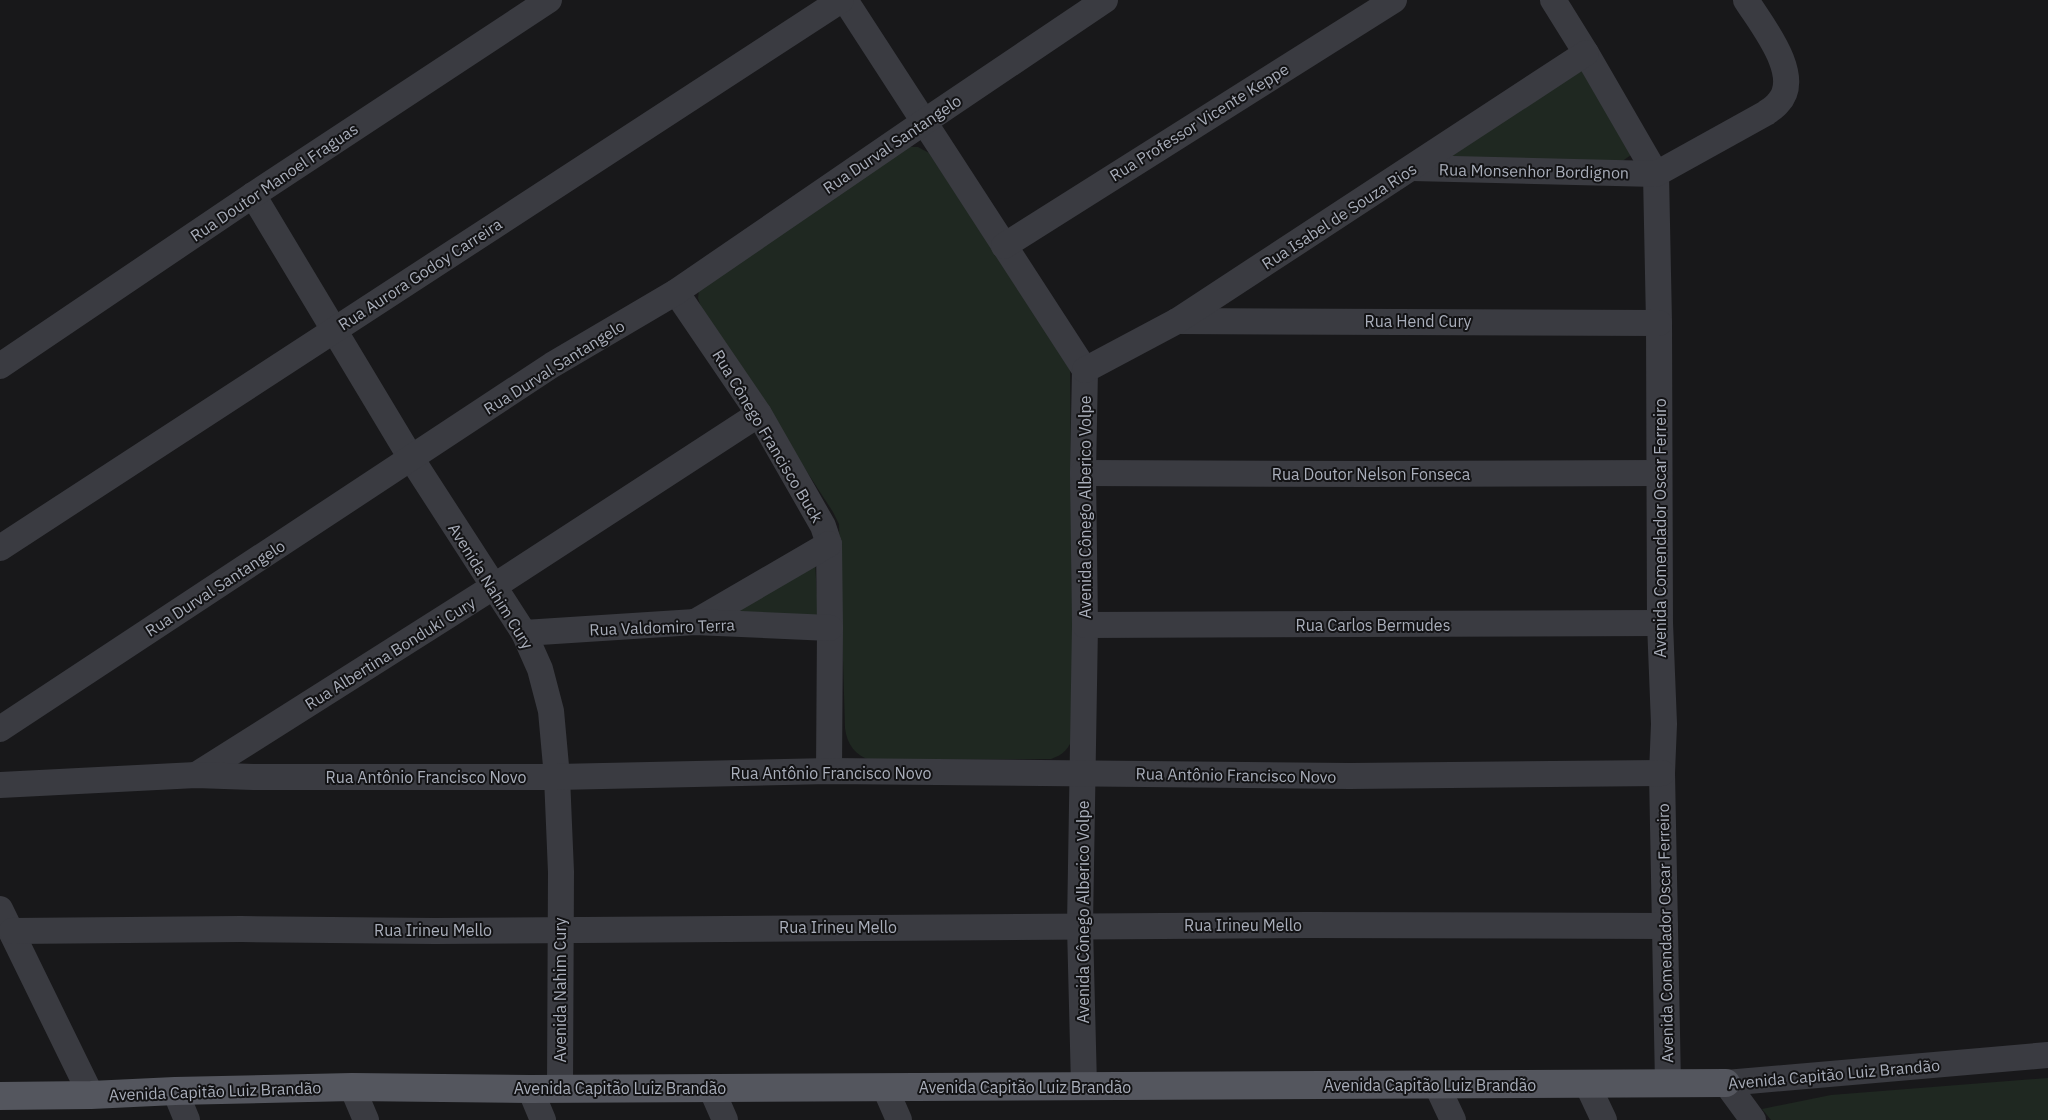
<svg xmlns="http://www.w3.org/2000/svg" width="2048" height="1120" viewBox="0 0 2048 1120" font-family="'IBM Plex Sans',sans-serif">
<style>
.green{fill:#1f2821}
.lines{fill:none;stroke-linecap:round;stroke-linejoin:round}
.minor{stroke:#3a3b41;stroke-width:26}
.major{stroke:#54565e;stroke-width:28}
.labels{text-anchor:middle;dominant-baseline:central;stroke-width:4;stroke-linejoin:round;paint-order:stroke}
.street-label{font-size:16px;fill:#a9aeba;stroke:#131315}
</style>
<rect width="100%" height="100%" fill="#18181a"/>
<g class="green">
<path d="M 1582,68 L 1631,155 L 1621,162 L 1450,157 Z"/>
<path d="M 909,147 L 918,147 L 929,153 L 1070,364 L 1073,736 C 1070,748 1063,755 1051,759 L 871,760 C 855,756 847,744 845,728 L 839,524 L 833,512 L 702,310 L 698,298 L 699,290 Z"/>
<path d="M 815,561 L 818,613 L 816,616 L 730,616 Z"/>
<path d="M 2048,1078 L 2048,1120 L 1771,1120 L 1762,1109 L 1831,1095 Z"/>
</g>
<g class="lines">
<g class="minor">
<path d="M 845,0 L 1085,370 L 1083,473 L 1085,625 L 1080,926 L 1084,1086"/>
<path d="M 1553,0 L 1586,53 L 1656,174 L 1659,323 L 1660,623 L 1664,724 L 1662,773 L 1668,1084"/>
<path d="M 1412,168 L 1656,174 L 1766,113 C 1770,110 1775,107 1778,103 C 1804,76 1761,24 1746,0"/>
<path d="M 253,195 L 411,458 L 524,633 L 540,669 L 551,711 L 557,777 L 561,872 L 560,1088"/>
<path d="M 1004,246 L 1394,0"/>
<path d="M 676,292 L 759,414 L 823,526 L 829,544 L 830,628 L 829,771"/>
<path d="M 1177,321 L 1659,323"/>
<path d="M 0,366 L 253,195 L 549,0"/>
<path d="M 1085,370 L 1177,321 L 1586,53"/>
<path d="M 1083,473 L 1368,474 L 1659,473"/>
<path d="M 0,548 L 841,0"/>
<path d="M 695,622 L 829,544"/>
<path d="M 1085,625 L 1660,623"/>
<path d="M 524,633 L 695,622 L 830,628"/>
<path d="M 0,729 L 552,365 L 676,292 L 924,122 L 1105,0"/>
<path d="M 196,775 L 493,587 L 759,414"/>
<path d="M 0,785 L 196,775 L 253,777 L 557,777 L 829,771 L 1350,776 L 1662,773"/>
<path d="M 0,909 L 91,1095"/>
<path d="M 12,931 L 241,929 L 435,931 L 1307,925 L 1665,926"/>
<path d="M 1726,1083 L 2048,1055"/>
<path d="M 1726,1083 L 1753,1120"/>
<path d="M 1587,1084 L 1604,1120"/>
<path d="M 1437,1086 L 1453,1120"/>
<path d="M 352,1087 L 366,1120"/>
<path d="M 711,1088 L 725,1120"/>
<path d="M 885,1088 L 899,1120"/>
<path d="M 530,1089 L 543,1120"/>
<path d="M 175,1091 L 187,1120"/>
</g>
<path class="major" d="M 0,1096 L 91,1095 L 175,1091 L 352,1087 L 530,1089 L 1726,1083"/>
</g>
<g class="labels">
<g class="street-label">
<text transform="translate(1199 122) rotate(-32)">Rua Professor Vicente Keppe</text>
<text transform="translate(892 144) rotate(-34)">Rua Durval Santangelo</text>
<text transform="translate(1534 171) rotate(1)">Rua Monsenhor Bordignon</text>
<text transform="translate(274 182) rotate(-34)">Rua Doutor Manoel Fraguas</text>
<text transform="translate(1339 216) rotate(-33)">Rua Isabel de Souza Rios</text>
<text transform="translate(420 274) rotate(-33)">Rua Aurora Godoy Carreira</text>
<text x="1418" y="321">Rua Hend Cury</text>
<text transform="translate(554 367) rotate(-32)">Rua Durval Santangelo</text>
<text transform="translate(768 436) rotate(59)">Rua Cônego Francisco Buck</text>
<text x="1371" y="474">Rua Doutor Nelson Fonseca</text>
<text transform="translate(1085 507) rotate(-90)">Avenida Cônego Alberico Volpe</text>
<text transform="translate(1660 528) rotate(-90)">Avenida Comendador Oscar Ferreiro</text>
<text transform="translate(491 586) rotate(58)">Avenida Nahim Cury</text>
<text transform="translate(215 588) rotate(-33)">Rua Durval Santangelo</text>
<text x="1373" y="625">Rua Carlos Bermudes</text>
<text transform="translate(662 627) rotate(-2)">Rua Valdomiro Terra</text>
<text transform="translate(390 653) rotate(-32)">Rua Albertina Bonduki Cury</text>
<text x="831" y="773">Rua Antônio Francisco Novo</text>
<text transform="translate(1236 775) rotate(1)">Rua Antônio Francisco Novo</text>
<text x="426" y="777">Rua Antônio Francisco Novo</text>
<text transform="translate(1083 912) rotate(-90)">Avenida Cônego Alberico Volpe</text>
<text x="1243" y="925">Rua Irineu Mello</text>
<text x="838" y="927">Rua Irineu Mello</text>
<text x="433" y="930">Rua Irineu Mello</text>
<text transform="translate(1665 933) rotate(-91)">Avenida Comendador Oscar Ferreiro</text>
<text transform="translate(560 990) rotate(-90)">Avenida Nahim Cury</text>
<text transform="translate(1834 1074) rotate(-5)">Avenida Capitão Luiz Brandão</text>
<text x="1430" y="1085">Avenida Capitão Luiz Brandão</text>
<text x="1025" y="1087">Avenida Capitão Luiz Brandão</text>
<text x="620" y="1088">Avenida Capitão Luiz Brandão</text>
<text transform="translate(215 1091) rotate(-2)">Avenida Capitão Luiz Brandão</text>
</g>
</g>
</svg>
